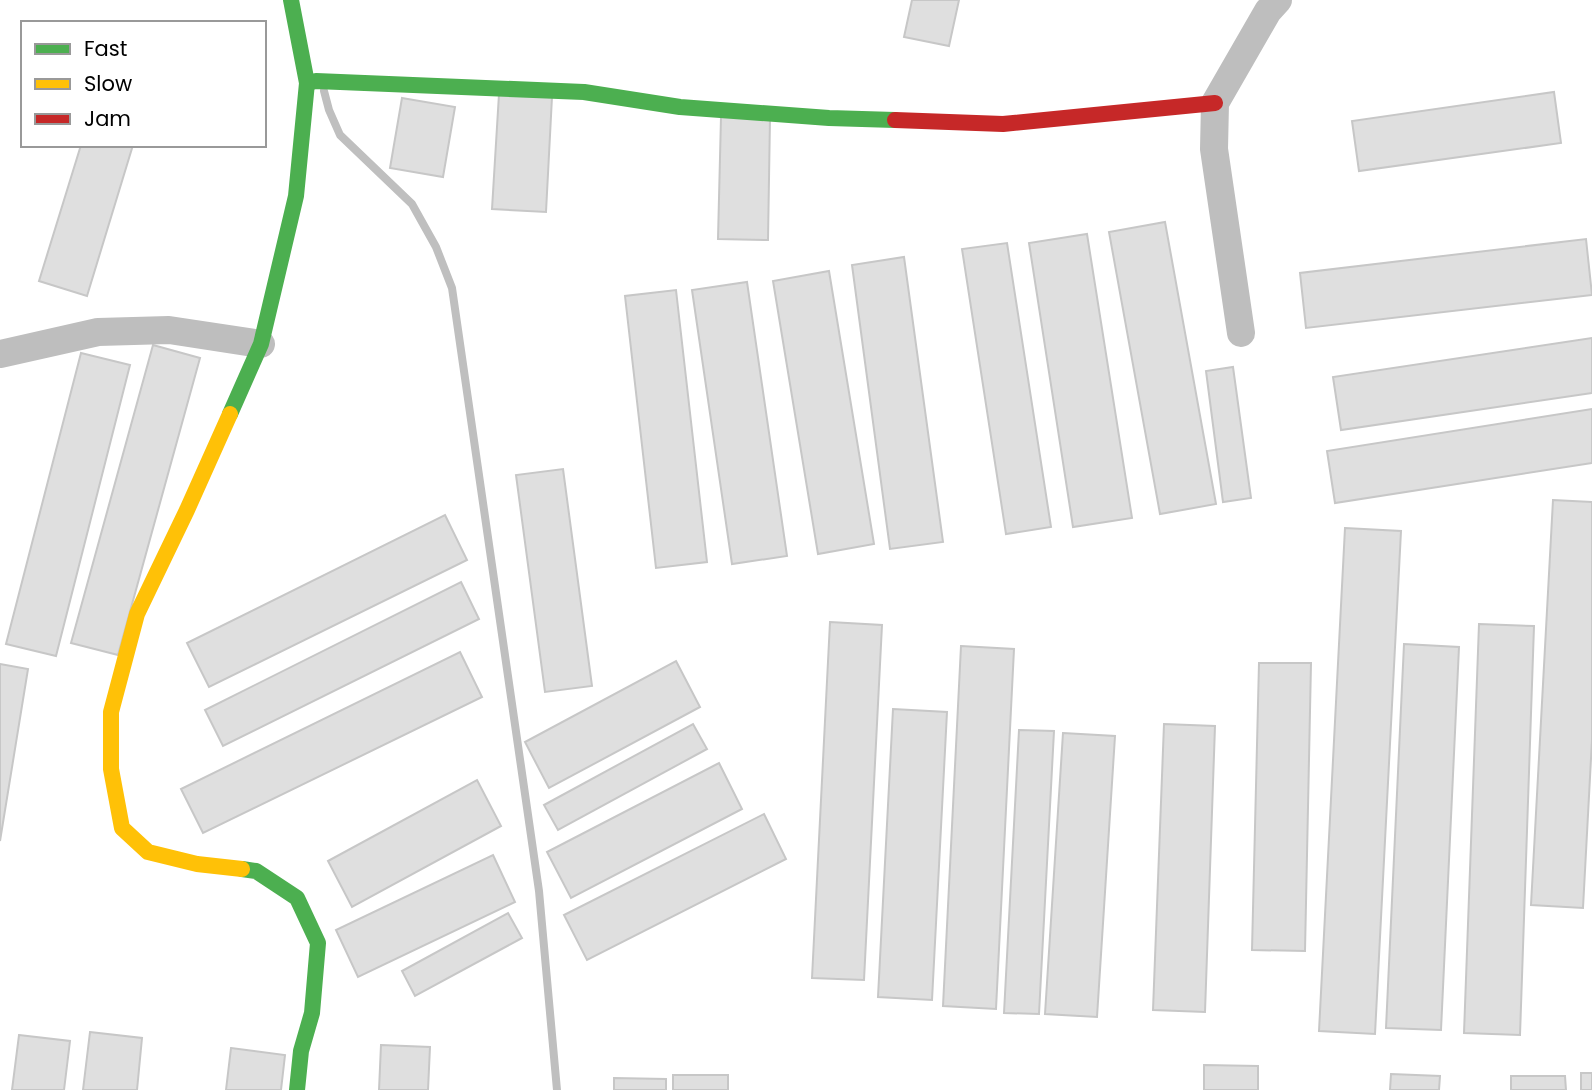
<svg xmlns="http://www.w3.org/2000/svg" width="1592" height="1090" viewBox="0 0 1592 1090" font-family="Poppins,sans-serif">
<style>
.lines{fill:none;stroke-linecap:round;stroke-linejoin:round}
.stream{stroke:#bfbfbf;stroke-width:8}
.building{fill:#dfdfdf;stroke:#c7c7c7;stroke-width:2}
.street{stroke:#bebebe;stroke-width:28}
.fast{stroke:#4caf50;stroke-width:16}
.slow{stroke:#ffc107;stroke-width:16}
.jam{stroke:#c62828;stroke-width:16}
</style>
<rect width="100%" height="100%" fill="#fff"/>
<g class="lines">
<path class="stream" d="M 324,91 L 329,110 L 340,135 L 412,204 L 436,247 L 452,288 L 539,891 L 557,1090"/>
</g>
<g class="building">
<path d="M 912,0 L 959,0 L 949,46 L 904,37 Z"/>
<path d="M 1554,92 L 1561,143 L 1359,171 L 1352,121 Z"/>
<path d="M 499,94 L 552,97 L 546,212 L 492,209 Z"/>
<path d="M 402,98 L 455,107 L 443,177 L 390,168 Z"/>
<path d="M 721,117 L 770,118 L 768,240 L 718,239 Z"/>
<path d="M 81,145 L 133,145 L 87,296 L 39,281 Z"/>
<path d="M 1165,222 L 1216,504 L 1160,514 L 1109,232 Z"/>
<path d="M 1087,234 L 1132,518 L 1073,527 L 1029,243 Z"/>
<path d="M 1586,239 L 1592,295 L 1306,328 L 1300,273 Z"/>
<path d="M 1007,243 L 1051,527 L 1006,534 L 962,249 Z"/>
<path d="M 904,257 L 943,542 L 890,549 L 852,265 Z"/>
<path d="M 829,271 L 874,544 L 818,554 L 773,281 Z"/>
<path d="M 747,282 L 787,556 L 732,564 L 692,290 Z"/>
<path d="M 676,290 L 707,562 L 656,568 L 625,296 Z"/>
<path d="M 1592,338 L 1592,393 L 1341,430 L 1333,377 Z"/>
<path d="M 153,345 L 200,358 L 118,655 L 71,643 Z"/>
<path d="M 81,353 L 130,365 L 56,656 L 6,644 Z"/>
<path d="M 1233,367 L 1251,498 L 1223,502 L 1206,371 Z"/>
<path d="M 1592,409 L 1592,463 L 1335,503 L 1327,451 Z"/>
<path d="M 563,469 L 592,686 L 545,692 L 516,475 Z"/>
<path d="M 1553,500 L 1592,502 L 1592,740 L 1583,908 L 1531,905 Z"/>
<path d="M 445,515 L 467,560 L 209,687 L 187,643 Z"/>
<path d="M 1345,528 L 1401,531 L 1375,1034 L 1319,1031 Z"/>
<path d="M 461,582 L 479,619 L 223,746 L 205,710 Z"/>
<path d="M 830,622 L 882,625 L 864,980 L 812,978 Z"/>
<path d="M 1479,624 L 1534,626 L 1520,1035 L 1464,1033 Z"/>
<path d="M 1404,644 L 1459,647 L 1441,1030 L 1386,1028 Z"/>
<path d="M 961,646 L 1014,649 L 996,1009 L 943,1006 Z"/>
<path d="M 460,652 L 482,697 L 203,833 L 181,789 Z"/>
<path d="M 676,661 L 700,707 L 549,788 L 525,742 Z"/>
<path d="M 1259,663 L 1311,663 L 1305,951 L 1252,950 Z"/>
<path d="M 0,664 L 28,669 L 0,841 Z"/>
<path d="M 893,709 L 947,712 L 932,1000 L 878,997 Z"/>
<path d="M 693,724 L 707,749 L 558,830 L 544,805 Z"/>
<path d="M 1164,724 L 1215,726 L 1205,1012 L 1153,1010 Z"/>
<path d="M 1019,730 L 1054,731 L 1039,1014 L 1004,1013 Z"/>
<path d="M 1063,733 L 1115,736 L 1097,1017 L 1045,1014 Z"/>
<path d="M 719,763 L 742,809 L 571,898 L 547,852 Z"/>
<path d="M 477,780 L 501,826 L 352,907 L 328,861 Z"/>
<path d="M 764,814 L 786,859 L 587,960 L 564,915 Z"/>
<path d="M 493,855 L 515,902 L 358,977 L 336,930 Z"/>
<path d="M 508,913 L 522,938 L 415,996 L 402,971 Z"/>
<path d="M 90,1032 L 142,1038 L 137,1090 L 83,1090 Z"/>
<path d="M 19,1035 L 70,1041 L 64,1090 L 12,1090 Z"/>
<path d="M 381,1045 L 430,1047 L 428,1090 L 379,1090 Z"/>
<path d="M 231,1048 L 285,1055 L 281,1090 L 226,1090 Z"/>
<path d="M 1204,1065 L 1258,1066 L 1258,1090 L 1204,1090 Z"/>
<rect x="1581" y="1073" width="11" height="17"/>
<path d="M 1391,1074 L 1440,1076 L 1439,1090 L 1390,1090 Z"/>
<rect x="673" y="1075" width="55" height="15"/>
<path d="M 1511,1076 L 1565,1076 L 1566,1090 L 1511,1090 Z"/>
<path d="M 614,1078 L 666,1079 L 666,1090 L 614,1090 Z"/>
</g>
<g class="lines">
<g class="street">
<path d="M 1241,333 L 1214,149 L 1215,103 L 1268,11 L 1278,0"/>
<path d="M 0,354 L 98,332 L 169,330 L 261,344"/>
</g>
<g class="fast">
<path d="M 307,83 L 316,81 L 584,92 L 680,107 L 829,118 L 895,120"/>
<path d="M 230,414 L 261,344 L 296,196 L 307,83 L 291,0"/>
<path d="M 242,869 L 256,871 L 297,898 L 318,943 L 312,1013 L 301,1051 L 297,1090"/>
</g>
<path class="slow" d="M 230,414 L 187,510 L 137,614 L 111,712 L 111,769 L 122,828 L 148,852 L 197,864 L 242,869"/>
<path class="jam" d="M 895,120 L 1003,124 L 1215,103"/>
</g>
<rect x="21" y="21" width="245" height="126" fill="#ffffff" stroke="#999999" stroke-width="2"/>
<rect x="35" y="44" width="35" height="10" fill="#4caf50" stroke="#999999" stroke-width="2"/>
<text x="84" y="56" font-size="21" fill="#000000">Fast</text>
<rect x="35" y="79" width="35" height="10" fill="#ffc107" stroke="#999999" stroke-width="2"/>
<text x="84" y="91" font-size="21" fill="#000000">Slow</text>
<rect x="35" y="114" width="35" height="10" fill="#c62828" stroke="#999999" stroke-width="2"/>
<text x="84" y="126" font-size="21" fill="#000000">Jam</text>
</svg>
